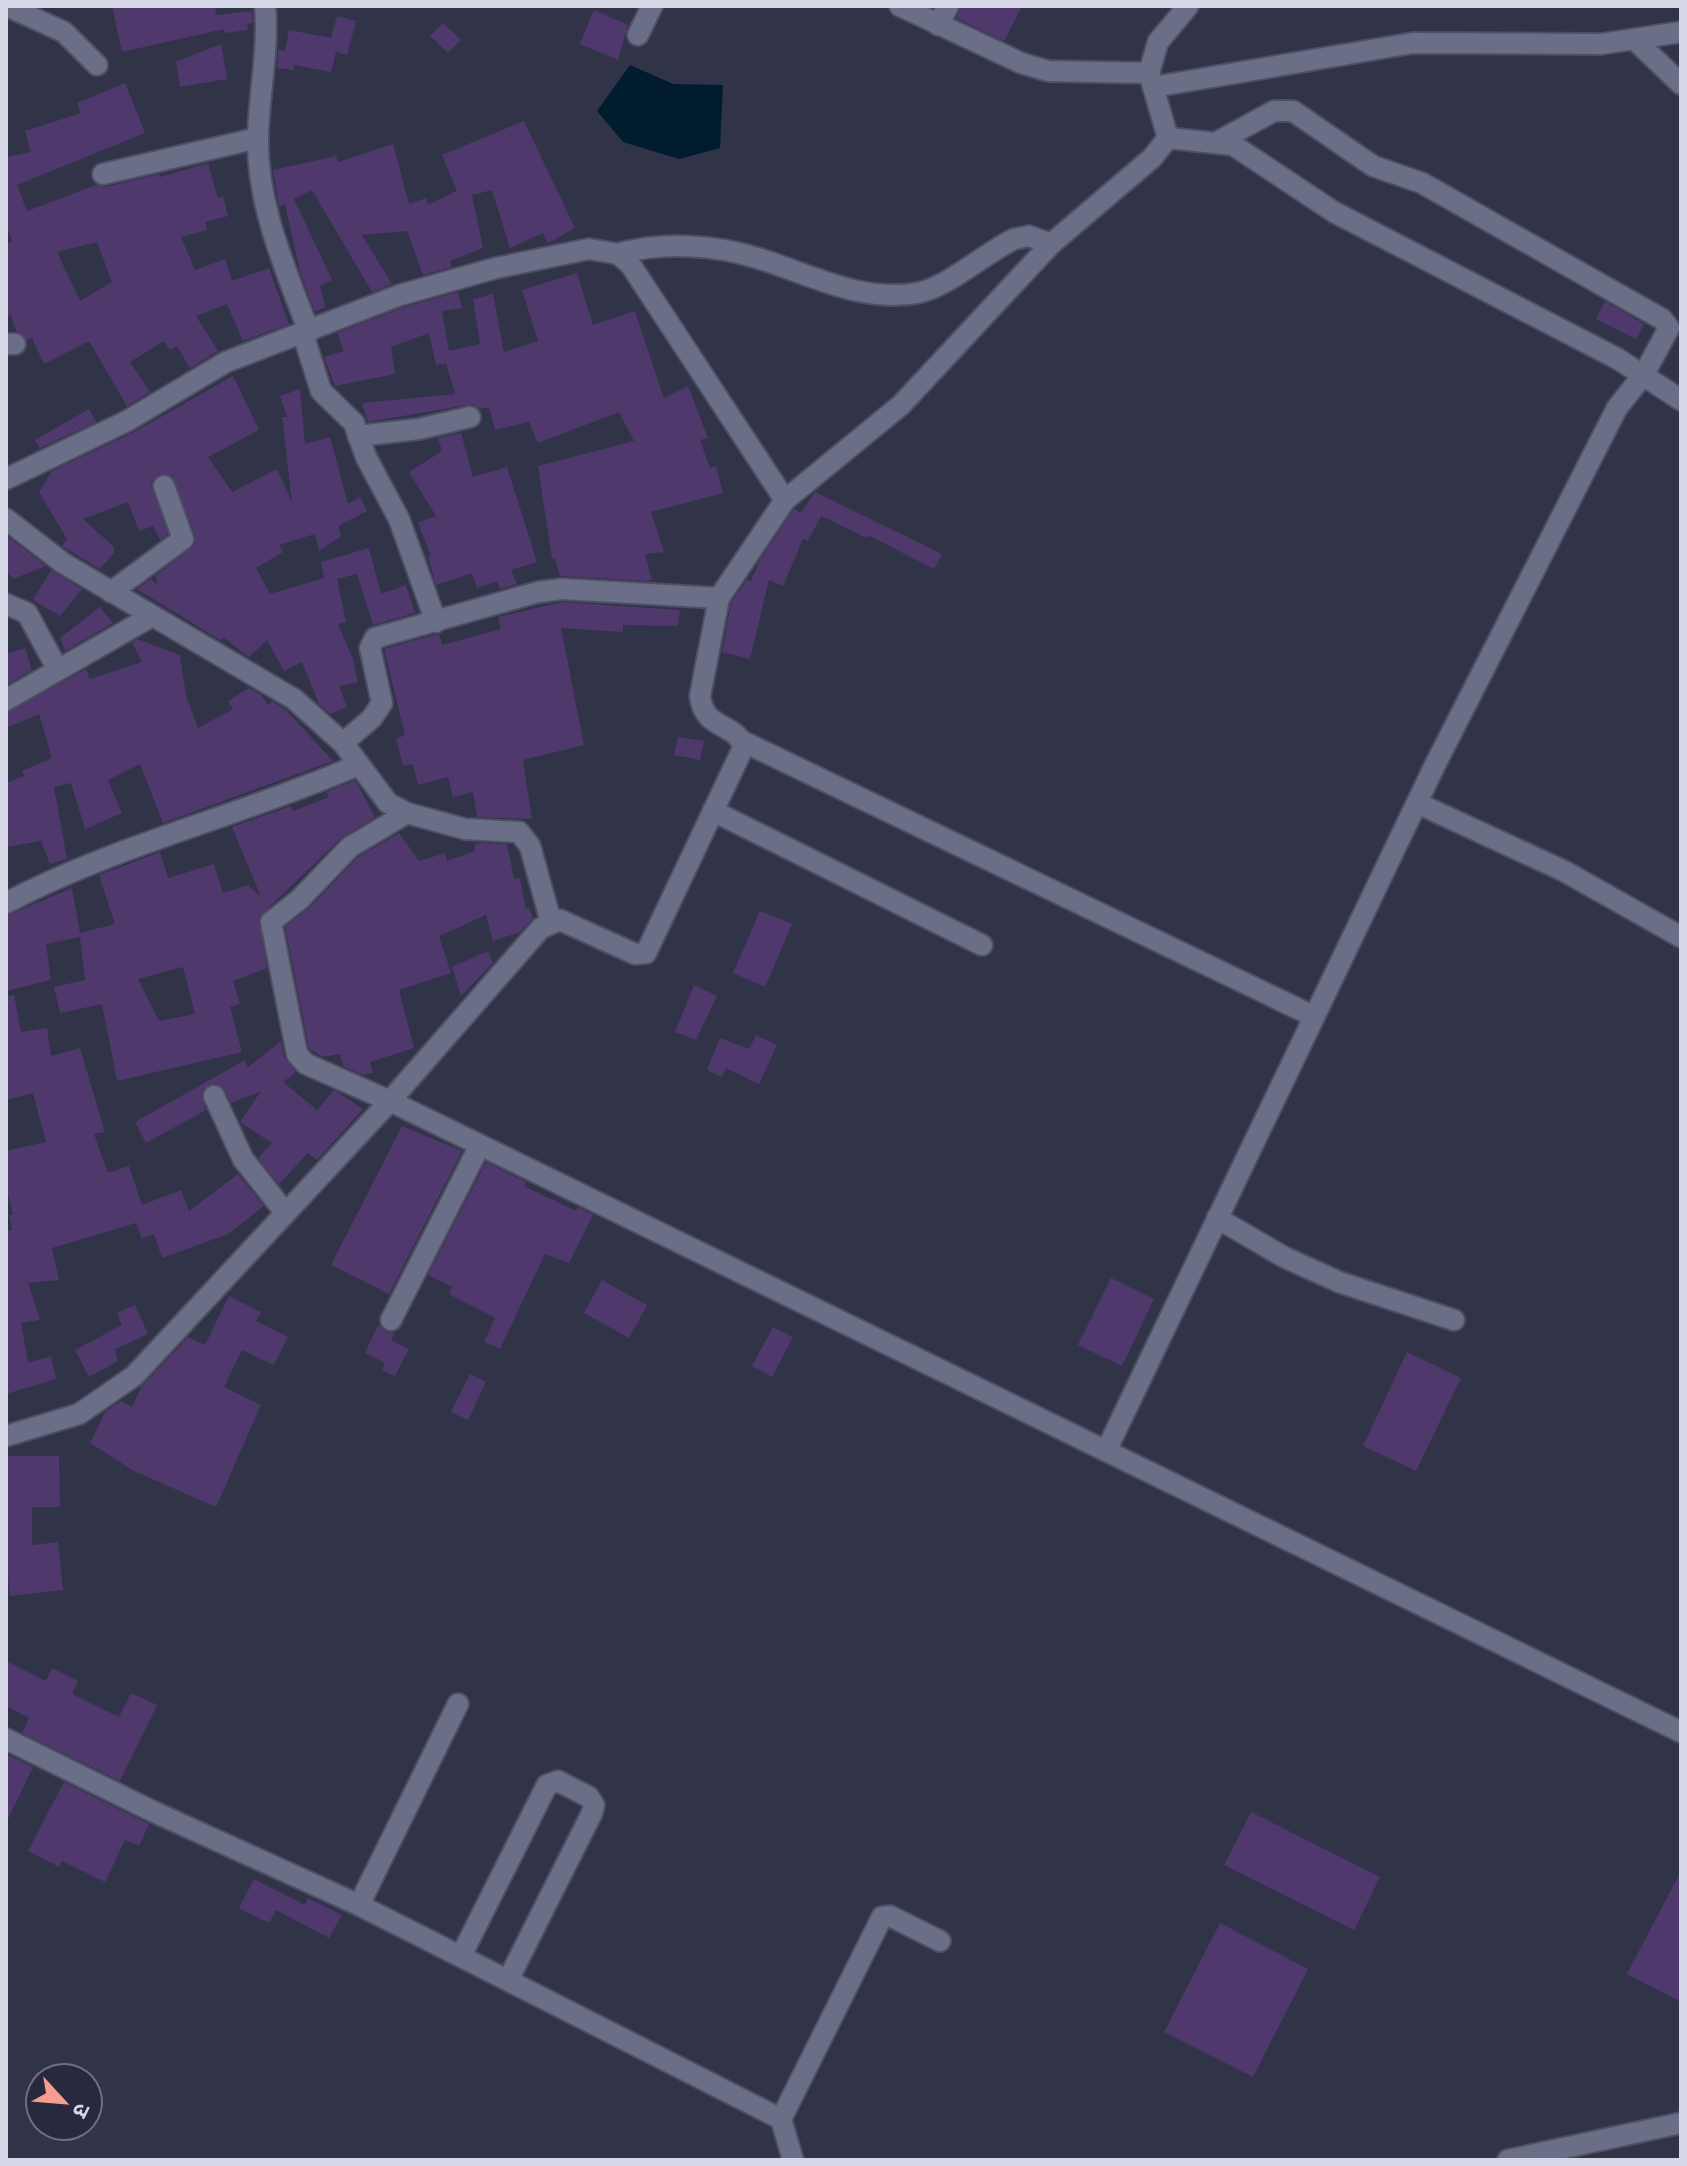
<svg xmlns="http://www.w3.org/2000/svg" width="1687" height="2166" viewBox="0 0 1687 2166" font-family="Georgia,'Noto Sans Devanagari',serif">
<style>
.water{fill:#001c2e}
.building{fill:#4f396c;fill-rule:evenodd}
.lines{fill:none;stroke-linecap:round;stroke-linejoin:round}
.minor-casing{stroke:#4e4f63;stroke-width:24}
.minor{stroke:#6b6e87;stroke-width:20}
</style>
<rect width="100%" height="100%" fill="#313349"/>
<path class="water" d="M 630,65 L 673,84 L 723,85 L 720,148 L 679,159 L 623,142 L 597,111 Z"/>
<g class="building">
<path d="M 112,6 L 215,6 L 216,15 L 252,11 L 253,23 L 247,24 L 248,30 L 225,33 L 224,29 L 122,52 Z"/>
<path d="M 961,6 L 1022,6 L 1004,41 L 956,18 Z"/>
<path d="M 594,10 L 628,25 L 618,60 L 580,44 Z"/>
<path d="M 337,16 L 356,21 L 347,55 L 336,52 L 331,72 L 294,65 L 294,70 L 277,68 L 278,50 L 285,51 L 289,30 L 331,38 Z"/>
<path d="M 443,23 L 461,40 L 448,53 L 430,36 Z"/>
<path d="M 221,44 L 227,79 L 180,87 L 176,62 Z"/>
<path d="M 125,83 L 145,133 L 17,185 L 27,211 L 96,185 L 106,187 L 159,174 L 160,177 L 208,163 L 218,198 L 223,196 L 228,216 L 205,222 L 207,230 L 181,237 L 195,270 L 225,259 L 232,281 L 269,268 L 289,324 L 243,341 L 227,304 L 196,316 L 218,351 L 190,368 L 177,346 L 170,350 L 164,341 L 130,362 L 150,392 L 127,406 L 89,341 L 44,364 L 32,338 L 27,340 L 16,331 L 11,315 L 6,317 L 6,244 L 12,241 L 6,224 L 6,157 L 31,152 L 25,131 L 81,113 L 77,103 ZM 97,242 L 112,282 L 80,301 L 57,252 Z"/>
<path d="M 524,121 L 575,228 L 548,243 L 543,233 L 510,248 L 492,190 L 472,195 L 483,248 L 450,261 L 452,267 L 423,275 L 407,231 L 362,235 L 392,284 L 372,292 L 312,190 L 294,199 L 332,280 L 320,286 L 325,307 L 315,312 L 300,272 L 285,204 L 279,206 L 273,170 L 336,156 L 338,162 L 393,144 L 409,204 L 426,198 L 428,205 L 457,191 L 442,155 Z"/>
<path d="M 577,273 L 593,325 L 635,311 L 664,398 L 688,386 L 708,438 L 700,440 L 710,468 L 716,466 L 723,493 L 651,512 L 664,552 L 645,554 L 652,580 L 648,581 L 560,576 L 555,558 L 552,559 L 538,466 L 634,441 L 619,412 L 538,443 L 529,422 L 495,430 L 489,407 L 480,409 L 473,404 L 368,422 L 362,403 L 455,394 L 446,363 L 436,365 L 429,333 L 391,347 L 395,374 L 335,386 L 324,357 L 344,351 L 337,333 L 404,307 L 458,292 L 462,308 L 442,311 L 449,351 L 480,344 L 473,299 L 493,294 L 504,352 L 538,341 L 522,290 Z"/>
<path d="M 1605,301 L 1644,324 L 1636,339 L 1596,319 Z"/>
<path d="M 233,376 L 259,430 L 208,457 L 232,492 L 277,469 L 292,502 L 282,417 L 287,417 L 280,396 L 300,389 L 305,444 L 330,437 L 348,504 L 360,497 L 367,511 L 338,526 L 341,536 L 319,551 L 315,534 L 279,545 L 283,552 L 256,568 L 270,594 L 324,578 L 321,562 L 369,548 L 381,594 L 406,585 L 415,613 L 373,625 L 357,574 L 337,579 L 346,622 L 338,624 L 353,659 L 358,682 L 339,686 L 347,707 L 330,714 L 319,704 L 302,662 L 284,671 L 267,640 L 249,657 L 224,638 L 220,640 L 137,589 L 151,579 L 158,585 L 155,576 L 195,544 L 195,535 L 172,476 L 159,474 L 151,483 L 168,534 L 160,540 L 153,526 L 139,531 L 128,502 L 83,519 L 114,547 L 114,553 L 100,569 L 62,546 L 67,539 L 39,492 L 52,471 L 134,432 Z"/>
<path d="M 89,409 L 96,422 L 40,448 L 35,440 Z"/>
<path d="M 461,433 L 473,477 L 507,467 L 537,562 L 511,570 L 517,584 L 500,589 L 497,581 L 477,588 L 472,573 L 436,585 L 428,557 L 431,556 L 418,523 L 436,516 L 409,472 L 442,451 L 438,438 Z"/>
<path d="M 815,492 L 942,554 L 934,569 L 868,535 L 867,538 L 821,516 L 808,541 L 803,539 L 783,586 L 769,580 L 750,659 L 722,652 L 731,603 L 747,580 L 751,581 L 760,560 L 794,509 L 801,513 Z"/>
<path d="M 8,537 L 46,566 L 13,579 L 6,570 Z"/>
<path d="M 51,570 L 82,589 L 60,616 L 33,600 Z"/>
<path d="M 562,602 L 680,610 L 678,626 L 623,625 L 623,632 L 561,628 L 584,745 L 523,760 L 532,819 L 477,817 L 473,792 L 453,797 L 448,777 L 418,785 L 413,764 L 403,766 L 396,739 L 405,735 L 384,649 L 434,635 L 439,634 L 442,645 L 501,629 L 498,617 Z"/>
<path d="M 100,607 L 113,623 L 65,651 L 60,638 Z"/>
<path d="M 137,639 L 180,655 L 186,696 L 198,728 L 233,709 L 228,701 L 249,688 L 261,695 L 268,705 L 272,701 L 286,710 L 333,761 L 163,823 L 140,764 L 108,780 L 122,813 L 85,829 L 71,783 L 54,787 L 67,859 L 50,864 L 41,841 L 6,847 L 6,783 L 24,776 L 22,771 L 52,758 L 39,714 L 6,728 L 6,713 L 86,669 L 90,679 L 142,662 L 132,643 Z"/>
<path d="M 25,648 L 32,670 L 6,685 L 6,654 Z"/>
<path d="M 678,737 L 704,741 L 700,760 L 674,755 Z"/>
<path d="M 355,780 L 375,817 L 341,838 L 259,917 L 267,968 L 233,981 L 240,1004 L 230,1007 L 242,1052 L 117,1081 L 102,1004 L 60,1013 L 54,987 L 85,980 L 80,937 L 46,944 L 51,980 L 6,991 L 6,916 L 72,888 L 80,933 L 115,924 L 99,875 L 160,852 L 168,878 L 214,864 L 223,893 L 248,885 L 261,897 L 232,827 L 291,806 L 293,811 L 329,797 L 326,792 ZM 183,967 L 195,1014 L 159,1021 L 138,979 Z"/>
<path d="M 399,833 L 419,861 L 445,853 L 447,861 L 475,851 L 475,844 L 480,843 L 507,844 L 514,879 L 520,878 L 526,909 L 529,908 L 533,918 L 520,932 L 493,941 L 486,915 L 439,936 L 451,973 L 399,990 L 414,1048 L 370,1062 L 373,1073 L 363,1075 L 343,1066 L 340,1054 L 322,1057 L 309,1048 L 285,927 L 309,908 L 358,857 Z"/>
<path d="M 760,911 L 792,924 L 765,987 L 733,973 Z"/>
<path d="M 488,951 L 493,963 L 461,996 L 452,967 Z"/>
<path d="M 694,985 L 717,996 L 696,1040 L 675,1032 Z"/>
<path d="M 14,995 L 21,1032 L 47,1028 L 51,1056 L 80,1048 L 105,1132 L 94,1134 L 108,1173 L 129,1166 L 142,1205 L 181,1190 L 189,1211 L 238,1174 L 264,1206 L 228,1234 L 162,1258 L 154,1234 L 142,1239 L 136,1223 L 52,1248 L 59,1280 L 28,1283 L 40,1320 L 21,1323 L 28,1363 L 51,1356 L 56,1379 L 6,1394 L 6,1231 L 12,1230 L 9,1215 L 13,1215 L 6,1185 L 6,1151 L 46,1142 L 33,1093 L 6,1100 L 6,996 Z"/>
<path d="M 756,1035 L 777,1045 L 759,1084 L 726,1068 L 722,1077 L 707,1070 L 720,1038 L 749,1049 Z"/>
<path d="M 281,1041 L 284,1057 L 296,1072 L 283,1082 L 317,1110 L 334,1090 L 363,1109 L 317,1160 L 308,1153 L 279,1184 L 258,1158 L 272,1143 L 240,1122 L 261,1091 L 231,1103 L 225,1090 L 216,1083 L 203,1089 L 201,1096 L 206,1110 L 146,1143 L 135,1122 L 245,1060 L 247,1068 Z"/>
<path d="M 402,1126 L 462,1151 L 389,1294 L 331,1265 Z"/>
<path d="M 486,1162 L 526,1182 L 524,1186 L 576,1211 L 578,1207 L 593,1215 L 569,1263 L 545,1254 L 500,1349 L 484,1342 L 495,1318 L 449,1294 L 452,1287 L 428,1275 Z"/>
<path d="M 1111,1278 L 1154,1299 L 1122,1366 L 1078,1345 Z"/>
<path d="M 602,1280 L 647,1305 L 629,1338 L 584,1313 Z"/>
<path d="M 229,1296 L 261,1312 L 256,1321 L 288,1337 L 274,1365 L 242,1350 L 224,1387 L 261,1405 L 216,1507 L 134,1471 L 90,1443 L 106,1411 L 121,1401 L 132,1407 L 142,1386 L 188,1337 L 205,1345 Z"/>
<path d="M 135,1305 L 148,1334 L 115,1349 L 118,1361 L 89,1377 L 75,1350 L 122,1325 L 117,1313 Z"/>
<path d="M 378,1325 L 386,1332 L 395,1333 L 391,1340 L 409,1349 L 395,1376 L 382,1370 L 385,1363 L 365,1353 Z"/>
<path d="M 773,1327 L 793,1337 L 772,1377 L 752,1366 Z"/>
<path d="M 1407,1352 L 1461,1378 L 1416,1471 L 1363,1446 Z"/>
<path d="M 470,1374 L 486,1382 L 468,1420 L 451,1412 Z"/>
<path d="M 6,1456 L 59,1456 L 60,1507 L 32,1507 L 32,1545 L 58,1542 L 63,1590 L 10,1596 L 6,1559 Z"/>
<path d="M 6,1661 L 46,1681 L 52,1668 L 78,1681 L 72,1694 L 119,1717 L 131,1693 L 157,1705 L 120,1781 L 22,1733 L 29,1718 L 6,1706 Z"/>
<path d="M 6,1754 L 33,1767 L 6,1823 Z"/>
<path d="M 64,1782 L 149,1824 L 139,1846 L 125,1840 L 105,1882 L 62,1861 L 59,1867 L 28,1851 Z"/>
<path d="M 1251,1812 L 1380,1877 L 1354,1930 L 1224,1865 Z"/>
<path d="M 1681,1871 L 1681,2002 L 1627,1974 Z"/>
<path d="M 254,1879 L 305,1905 L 308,1898 L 342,1915 L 329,1938 L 276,1910 L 269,1923 L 239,1908 Z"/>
<path d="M 1220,1923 L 1308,1969 L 1253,2077 L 1164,2032 Z"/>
</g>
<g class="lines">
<g class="minor-casing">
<g id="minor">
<path d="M 7,6 L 64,32 L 97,65"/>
<path d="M 265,6 C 269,49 259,93 258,136 C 256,204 286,270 309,332"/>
<path d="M 938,25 L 948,6"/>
<path d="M 638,35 L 652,6"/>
<path d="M 1636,41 L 1681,84"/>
<path d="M 1149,73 L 1158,42 L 1188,6"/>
<path d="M 1153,87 L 1413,43 L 1601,44 L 1681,32"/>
<path d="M 1168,138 L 1233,145 L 1334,212 L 1618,359 L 1681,400"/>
<path d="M 103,174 L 258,138"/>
<path d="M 617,254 C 662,242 712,244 757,258 C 810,274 860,303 917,293 C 947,288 985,253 1014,239 L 1029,236 L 1051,244"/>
<path d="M 303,334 L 321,391 L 354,423 L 366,457 L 399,519 L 436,622"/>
<path d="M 6,344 L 15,344"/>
<path d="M 358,436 L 419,429 L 470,417"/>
<path d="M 6,479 L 127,421 L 226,362 L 400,295 L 496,268 L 589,249 L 618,254 L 630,264 L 785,500"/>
<path d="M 6,519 L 63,563 L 294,699 L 343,743 L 388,803 L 407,813 L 465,829 L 519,832 L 530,846 L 551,922"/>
<path d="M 111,592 L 183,539 L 164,486"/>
<path d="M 6,604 L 27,613 L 58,670"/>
<path d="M 6,700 L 152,616"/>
<path d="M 742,741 L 1313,1016"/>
<path d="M 343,743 L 372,718 L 382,703 L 370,648 L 375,638 L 538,592 L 562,589 L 719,598"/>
<path d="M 1417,803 L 1564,871 L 1681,937"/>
<path d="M 713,811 L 982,945"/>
<path d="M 407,813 L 350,847 L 300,899 L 271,922 L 297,1054 L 306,1064 L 390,1101 L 1681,1732"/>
<path d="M 6,903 C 118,844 243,815 358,765"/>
<path d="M 214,1096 L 243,1159 L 284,1211"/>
<path d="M 1217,1218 L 1284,1257 L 1339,1282 L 1454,1320"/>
<path d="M 391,1320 L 480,1145"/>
<path d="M 6,1436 L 79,1414 L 134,1376 L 390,1101 L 541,928 L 560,920 L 635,954 L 646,953 L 743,748 C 739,722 704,732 700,696 L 719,598 L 785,500 L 901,405 L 1051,244 L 1152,158 L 1168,138 L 1149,73 L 1048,71 L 1021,63 L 900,6"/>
<path d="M 1106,1451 L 1435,765 L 1617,408 L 1644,374 L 1669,328 L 1662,319 L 1422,183 L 1373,166 L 1293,111 L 1274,111 L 1219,141"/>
<path d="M 6,1739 L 152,1811 L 359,1905 L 781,2119 L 793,2160"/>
<path d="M 359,1905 L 458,1704"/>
<path d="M 461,1956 L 547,1785 L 558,1781 L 589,1797 L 594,1805 L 592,1813 L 508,1980"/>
<path d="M 781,2119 L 882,1917 L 890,1916 L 940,1941"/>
<path d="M 1508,2160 L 1681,2123"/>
</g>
</g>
<use href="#minor" class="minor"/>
</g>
<rect width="1687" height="2166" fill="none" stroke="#d7d8e7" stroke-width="16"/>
<g transform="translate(64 2102) rotate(116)"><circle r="38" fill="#28293e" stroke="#6e6f82" stroke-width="2"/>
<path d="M0-6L14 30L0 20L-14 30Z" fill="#f59d8e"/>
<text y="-12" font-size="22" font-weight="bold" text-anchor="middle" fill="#d7d8e7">उ</text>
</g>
</svg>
